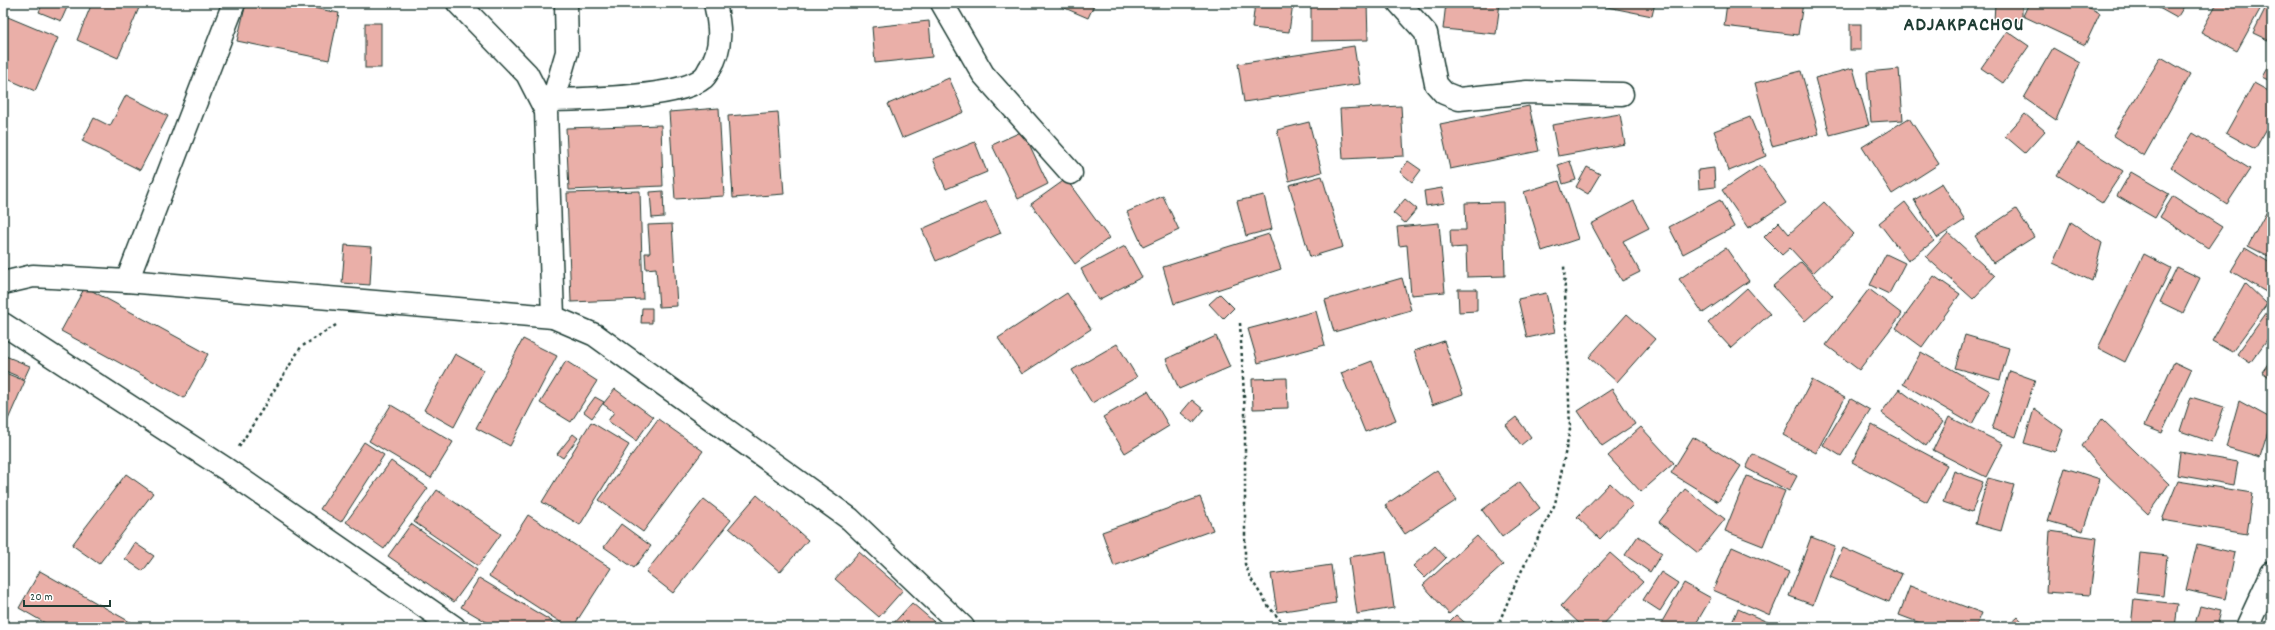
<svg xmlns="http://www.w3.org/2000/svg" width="2275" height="630" viewBox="0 0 2275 630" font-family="Dekko,sans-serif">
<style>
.building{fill:#eaafa8;stroke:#1f3d34}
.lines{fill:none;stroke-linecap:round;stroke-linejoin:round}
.minor-casing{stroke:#1f3d34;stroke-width:25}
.path{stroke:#1f3d34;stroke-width:2.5;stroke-dasharray:3 3;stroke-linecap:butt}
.minor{stroke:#fff;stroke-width:22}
.labels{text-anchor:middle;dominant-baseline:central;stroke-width:3;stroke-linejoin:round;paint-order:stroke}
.district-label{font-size:20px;font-weight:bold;letter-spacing:1px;fill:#1f3d34;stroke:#fff}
</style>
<rect width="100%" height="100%" fill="#fff"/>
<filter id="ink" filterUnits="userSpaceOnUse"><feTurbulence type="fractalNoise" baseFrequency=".025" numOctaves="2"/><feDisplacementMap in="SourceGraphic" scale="8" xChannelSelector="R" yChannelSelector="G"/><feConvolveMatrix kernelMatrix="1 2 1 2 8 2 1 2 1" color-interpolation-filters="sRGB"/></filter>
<g filter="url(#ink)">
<g class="building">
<path d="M 43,3 L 69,3 L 61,21 L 39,12 Z"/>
<path d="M 92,3 L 141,3 L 118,58 L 77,40 Z"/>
<path d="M 246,3 L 289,3 L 339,13 L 329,60 L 237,41 Z"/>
<path d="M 1053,3 L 1095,3 L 1088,18 Z"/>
<path d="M 1255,3 L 1293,3 L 1289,32 L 1252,28 Z"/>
<path d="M 1311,3 L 1367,3 L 1368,40 L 1311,41 Z"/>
<path d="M 1446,3 L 1500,3 L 1496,34 L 1443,29 Z"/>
<path d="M 1587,3 L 1655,3 L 1652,16 Z"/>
<path d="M 1727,3 L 1803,3 L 1798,35 L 1724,26 Z"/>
<path d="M 1995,3 L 2022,3 L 2022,22 L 1994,21 Z"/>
<path d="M 2029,3 L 2079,3 L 2100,13 L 2085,45 L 2023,16 Z"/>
<path d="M 2150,3 L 2186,3 L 2177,18 Z"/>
<path d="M 2217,3 L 2263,4 L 2237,51 L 2201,32 Z"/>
<path d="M 2268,3 L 2272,3 L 2272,42 L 2253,33 Z"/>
<path d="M 3,15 L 58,38 L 35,91 L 3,77 Z"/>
<path d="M 929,21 L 932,57 L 875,63 L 872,27 Z"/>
<rect x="365" y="23" width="16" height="45"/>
<rect x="1850" y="24" width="11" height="26"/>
<path d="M 2007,31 L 2029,46 L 2003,83 L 1981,68 Z"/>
<path d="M 1354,46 L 1360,84 L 1244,102 L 1238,64 Z"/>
<path d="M 2053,48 L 2080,63 L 2056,120 L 2024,98 Z"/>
<path d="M 2161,57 L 2190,74 L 2144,156 L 2113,135 Z"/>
<path d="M 2272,59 L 2272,82 L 2262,77 Z"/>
<path d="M 1853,68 L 1869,125 L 1830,135 L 1815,78 Z"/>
<path d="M 1899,69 L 1903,120 L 1871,122 L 1867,72 Z"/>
<path d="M 1801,71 L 1819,134 L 1772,146 L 1755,83 Z"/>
<path d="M 949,78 L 964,112 L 902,138 L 888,104 Z"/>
<path d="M 2254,83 L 2272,93 L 2272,120 L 2255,149 L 2226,133 Z"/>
<path d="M 126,95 L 168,116 L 140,170 L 82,141 L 94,118 L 110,126 Z"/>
<path d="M 1401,106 L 1404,156 L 1343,159 L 1340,109 Z"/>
<path d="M 1529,106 L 1539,151 L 1450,169 L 1440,124 Z"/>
<path d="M 719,108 L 724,196 L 675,199 L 669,112 Z"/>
<path d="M 778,112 L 784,194 L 733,198 L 728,116 Z"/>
<path d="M 1620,114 L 1625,144 L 1558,156 L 1552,125 Z"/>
<path d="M 2025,114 L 2045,131 L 2025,153 L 2005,136 Z"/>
<path d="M 1750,117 L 1766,156 L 1729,171 L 1714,131 Z"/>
<path d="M 1909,118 L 1939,164 L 1892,194 L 1862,147 Z"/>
<path d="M 1309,122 L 1322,172 L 1289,181 L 1277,130 Z"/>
<path d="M 661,125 L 663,186 L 569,190 L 566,128 Z"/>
<path d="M 1023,131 L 1048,184 L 1018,199 L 992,145 Z"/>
<path d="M 2193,133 L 2250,169 L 2227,204 L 2171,167 Z"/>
<path d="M 975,142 L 987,172 L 946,189 L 933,159 Z"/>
<path d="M 2078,143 L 2123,171 L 2102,203 L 2057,175 Z"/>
<path d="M 1408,161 L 1421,170 L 1412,182 L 1400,172 Z"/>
<path d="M 1570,161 L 1576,180 L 1563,184 L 1558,165 Z"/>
<path d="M 1760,165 L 1786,203 L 1748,228 L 1722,190 Z"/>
<path d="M 1587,167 L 1600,174 L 1588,194 L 1576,187 Z"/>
<path d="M 1714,168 L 1715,187 L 1699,189 L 1698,170 Z"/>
<path d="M 2131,172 L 2169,194 L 2155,218 L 2117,196 Z"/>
<path d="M 1322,176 L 1343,247 L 1310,257 L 1289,185 Z"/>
<path d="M 1066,179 L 1109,238 L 1075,264 L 1031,204 Z"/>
<path d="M 1559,181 L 1578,239 L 1542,251 L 1524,192 Z"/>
<path d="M 1942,183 L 1965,220 L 1937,238 L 1914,200 Z"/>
<path d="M 1442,188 L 1445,203 L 1426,206 L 1424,191 Z"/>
<path d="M 640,191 L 643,299 L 571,302 L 567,193 Z"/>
<path d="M 663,191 L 664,217 L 652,218 L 650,192 Z"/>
<path d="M 1264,195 L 1272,229 L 1246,236 L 1237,201 Z"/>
<path d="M 1163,196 L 1179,230 L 1143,247 L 1127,212 Z"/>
<path d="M 2173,196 L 2222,227 L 2208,248 L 2160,217 Z"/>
<path d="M 1405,199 L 1417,209 L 1405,223 L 1393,213 Z"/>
<path d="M 1720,200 L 1734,227 L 1683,254 L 1669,227 Z"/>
<path d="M 986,201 L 1001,233 L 936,261 L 922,229 Z"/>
<path d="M 1634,201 L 1649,228 L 1623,241 L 1640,272 L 1622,281 L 1591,224 Z"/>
<path d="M 1503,202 L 1505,276 L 1467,277 L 1466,247 L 1451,248 L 1450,230 L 1466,230 L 1465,203 Z"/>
<path d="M 1824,202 L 1854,234 L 1813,273 L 1790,248 L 1782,255 L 1764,237 L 1779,222 L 1789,234 Z"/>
<path d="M 1905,202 L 1934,241 L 1908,261 L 1879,223 Z"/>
<path d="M 2272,202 L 2272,258 L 2248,246 Z"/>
<path d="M 2016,209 L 2034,237 L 1993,263 L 1975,236 Z"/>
<path d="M 2071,222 L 2102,243 L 2092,281 L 2053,263 Z"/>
<path d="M 1439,223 L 1445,292 L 1411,295 L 1407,245 L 1399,246 L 1397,227 Z"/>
<path d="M 672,224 L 677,306 L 659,307 L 656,268 L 646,269 L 645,253 L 650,253 L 648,225 Z"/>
<path d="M 1948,233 L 1995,276 L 1973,299 L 1926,257 Z"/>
<path d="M 1269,234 L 1281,269 L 1174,304 L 1163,267 Z"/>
<path d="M 345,245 L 372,247 L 370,285 L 342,283 Z"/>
<path d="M 1125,246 L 1142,277 L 1098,300 L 1081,269 Z"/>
<path d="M 1726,248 L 1749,281 L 1703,313 L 1679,279 Z"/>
<path d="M 2245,248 L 2272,264 L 2271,295 L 2231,271 Z"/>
<path d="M 1886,254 L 1905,263 L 1889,294 L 1870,285 Z"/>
<path d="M 2144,254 L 2171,268 L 2125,362 L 2098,348 Z"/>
<path d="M 1801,262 L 1833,296 L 1805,321 L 1773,286 Z"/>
<path d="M 2177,267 L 2200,278 L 2183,313 L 2160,302 Z"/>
<path d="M 1934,276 L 1960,294 L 1922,347 L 1896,328 Z"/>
<path d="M 1402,278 L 1411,310 L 1334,332 L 1325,300 Z"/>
<path d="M 2245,283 L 2267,304 L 2232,352 L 2212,341 Z"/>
<path d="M 85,287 L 208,354 L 184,398 L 61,331 Z"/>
<path d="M 1747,288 L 1770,314 L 1731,348 L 1708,323 Z"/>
<path d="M 1458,289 L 1477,289 L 1477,311 L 1459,312 Z"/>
<path d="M 1869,289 L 1902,314 L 1859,370 L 1826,345 Z"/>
<path d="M 1067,293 L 1091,329 L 1022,374 L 998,338 Z"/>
<path d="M 1546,293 L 1555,332 L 1527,338 L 1518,299 Z"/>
<path d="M 1220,294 L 1234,308 L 1223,319 L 1209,304 Z"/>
<path d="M 2272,305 L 2272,333 L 2250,363 L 2237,354 Z"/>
<path d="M 642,308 L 652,308 L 652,323 L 641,323 Z"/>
<path d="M 1316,311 L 1325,345 L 1258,363 L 1248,329 Z"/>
<path d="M 1627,314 L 1655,339 L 1617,382 L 1589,357 Z"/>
<path d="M 1965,335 L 2009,348 L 2000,380 L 1955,368 Z"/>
<path d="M 1216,336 L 1230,367 L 1179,389 L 1166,359 Z"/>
<path d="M 523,339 L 557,356 L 510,446 L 476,428 Z"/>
<path d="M 1444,341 L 1463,394 L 1432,405 L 1414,351 Z"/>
<path d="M 1117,344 L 1137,377 L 1092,403 L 1072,370 Z"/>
<path d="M 1921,352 L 1990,391 L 1972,424 L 1903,384 Z"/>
<path d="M 455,354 L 484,370 L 454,427 L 424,410 Z"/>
<path d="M 3,355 L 30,366 L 24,379 L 3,370 Z"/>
<path d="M 2272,358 L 2272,379 L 2262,372 Z"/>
<path d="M 566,361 L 597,381 L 571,422 L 540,403 Z"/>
<path d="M 1372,361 L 1396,420 L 1365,432 L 1341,373 Z"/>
<path d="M 2174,362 L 2191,370 L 2162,433 L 2144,426 Z"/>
<path d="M 2010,371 L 2035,380 L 2016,437 L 1992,429 Z"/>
<path d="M 3,372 L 25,381 L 3,431 Z"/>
<path d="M 1287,378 L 1288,408 L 1253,409 L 1252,379 Z"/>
<path d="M 1812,380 L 1845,398 L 1816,453 L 1783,435 Z"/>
<path d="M 615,389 L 653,417 L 636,441 L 608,421 L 614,412 L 603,404 Z"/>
<path d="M 1612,389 L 1635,424 L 1602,446 L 1578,411 Z"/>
<path d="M 1899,389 L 1943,422 L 1926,446 L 1881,413 Z"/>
<path d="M 1148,391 L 1169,426 L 1125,453 L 1103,417 Z"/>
<path d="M 595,397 L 604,402 L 592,418 L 584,412 Z"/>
<path d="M 2191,397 L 2224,407 L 2212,442 L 2180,431 Z"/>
<path d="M 1851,399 L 1870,410 L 1841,456 L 1823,445 Z"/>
<path d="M 1192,400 L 1204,410 L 1193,423 L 1181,413 Z"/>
<path d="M 2239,401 L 2272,419 L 2260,457 L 2226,447 Z"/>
<path d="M 391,405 L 453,442 L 431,478 L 369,441 Z"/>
<path d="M 2034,409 L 2063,430 L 2055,452 L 2024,443 Z"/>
<path d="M 1516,417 L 1531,437 L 1521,445 L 1506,425 Z"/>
<path d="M 1949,417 L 2003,444 L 1986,477 L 1933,450 Z"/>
<path d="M 658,419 L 703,451 L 643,532 L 599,500 Z"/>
<path d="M 2102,419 L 2169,484 L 2148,514 L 2105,473 L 2082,446 Z"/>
<path d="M 591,422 L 629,445 L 580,525 L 542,502 Z"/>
<path d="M 1872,425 L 1947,465 L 1927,502 L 1852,462 Z"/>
<path d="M 1641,427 L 1674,463 L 1641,492 L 1608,456 Z"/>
<path d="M 573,434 L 578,438 L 563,458 L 557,454 Z"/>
<path d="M 1693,437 L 1741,466 L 1718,502 L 1671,473 Z"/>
<path d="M 364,442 L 384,455 L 341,522 L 320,509 Z"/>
<path d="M 2180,452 L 2238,462 L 2234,485 L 2177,475 Z"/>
<path d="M 1753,454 L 1797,476 L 1789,491 L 1746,468 Z"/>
<path d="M 391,461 L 428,488 L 384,549 L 346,522 Z"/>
<path d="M 2065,468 L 2100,479 L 2083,531 L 2048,521 Z"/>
<path d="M 1437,470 L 1457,500 L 1405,534 L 1385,505 Z"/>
<path d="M 1954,471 L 1983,482 L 1972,512 L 1943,502 Z"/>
<path d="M 126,474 L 153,493 L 99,564 L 72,545 Z"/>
<path d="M 1747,476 L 1785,491 L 1763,546 L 1725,531 Z"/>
<path d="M 1988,478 L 2014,485 L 2001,531 L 1975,524 Z"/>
<path d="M 2178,481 L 2253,493 L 2247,534 L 2162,520 Z"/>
<path d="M 1520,482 L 1540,508 L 1502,537 L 1482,510 Z"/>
<path d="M 1610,483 L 1633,505 L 1600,539 L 1577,517 Z"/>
<path d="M 1685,489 L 1725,519 L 1698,553 L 1659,522 Z"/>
<path d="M 437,490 L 501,534 L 478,566 L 414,522 Z"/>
<path d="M 757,495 L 808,540 L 780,572 L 729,528 Z"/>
<path d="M 1200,497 L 1213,530 L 1114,566 L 1102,532 Z"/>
<path d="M 704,499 L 731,520 L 673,593 L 646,572 Z"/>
<path d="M 528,515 L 611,568 L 573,627 L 568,627 L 489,576 Z"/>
<path d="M 411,524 L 477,570 L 454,602 L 388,556 Z"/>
<path d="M 621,524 L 651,546 L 634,568 L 604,547 Z"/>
<path d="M 2050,531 L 2097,538 L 2090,595 L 2046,592 Z"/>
<path d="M 1477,536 L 1503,565 L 1449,614 L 1423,585 Z"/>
<path d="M 1638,536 L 1662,553 L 1650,572 L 1625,555 Z"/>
<path d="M 1811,537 L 1835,546 L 1813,605 L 1789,596 Z"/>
<path d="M 135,543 L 154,556 L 143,571 L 125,559 Z"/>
<path d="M 2197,544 L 2235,553 L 2225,599 L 2186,590 Z"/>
<path d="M 1435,546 L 1446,558 L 1425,578 L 1413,566 Z"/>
<path d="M 1732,547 L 1789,572 L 1770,615 L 1713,590 Z"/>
<path d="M 1843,548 L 1902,574 L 1889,602 L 1830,577 Z"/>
<path d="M 1386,551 L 1394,608 L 1357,614 L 1349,557 Z"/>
<path d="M 859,552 L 903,590 L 879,617 L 835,579 Z"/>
<path d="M 1610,553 L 1643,582 L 1601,627 L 1583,627 L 1561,606 Z"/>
<path d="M 2140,553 L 2167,556 L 2163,596 L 2136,593 Z"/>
<path d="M 1331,565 L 1336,603 L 1277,612 L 1271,574 Z"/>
<path d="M 40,571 L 139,627 L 52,627 L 19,608 Z"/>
<path d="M 1661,572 L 1678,583 L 1660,611 L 1643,600 Z"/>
<path d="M 479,578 L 553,622 L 550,627 L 495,627 L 461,607 Z"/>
<path d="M 1684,583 L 1711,598 L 1694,627 L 1659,627 Z"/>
<path d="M 1910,586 L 1982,613 L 1976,627 L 1931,627 L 1899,615 Z"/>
<path d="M 2134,599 L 2178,604 L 2175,627 L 2131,627 Z"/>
<path d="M 912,603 L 940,627 L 890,627 Z"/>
<path d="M 2200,606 L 2221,611 L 2217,627 L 2195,624 Z"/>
<path d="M 1738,609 L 1772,624 L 1771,627 L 1730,627 Z"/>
<path d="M 1456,615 L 1470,627 L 1446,625 Z"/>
<path d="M 2018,617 L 2027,627 L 2007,627 Z"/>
<path d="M 1553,621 L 1563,627 L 1549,627 Z"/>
<path d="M 1780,621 L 1796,627 L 1778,627 Z"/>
</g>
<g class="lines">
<g class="minor-casing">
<g id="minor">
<path d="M 458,3 L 527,74 L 546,111"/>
<path d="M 942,3 L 983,74 L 1071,173"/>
<path d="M 1399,3 L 1426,33 L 1436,84 L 1444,93 L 1459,99 L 1527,92 L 1622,94"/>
<path d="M 553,100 C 586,99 680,98 703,78 C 706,76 708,71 710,68 C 723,47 720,26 715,3"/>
<path d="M 127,281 L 234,3"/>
<path d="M 3,283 L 33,276 L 127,281 L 553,317 L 595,335 L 850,519 L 963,627"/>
<path d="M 553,317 L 546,111 L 548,105 L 553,100 L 567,52 L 566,3"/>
<path d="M 3,324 L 226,469 L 454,627"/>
<path d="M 2247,627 L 2272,573"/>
</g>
</g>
<g class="path">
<path d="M 1240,323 L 1245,414 L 1245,564 L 1251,579 L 1269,607 L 1286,627"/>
<path d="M 239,447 L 301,347 L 336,325"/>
<path d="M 1497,627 L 1517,580 L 1555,504 L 1570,429 L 1564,265"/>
</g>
<use href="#minor" class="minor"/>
</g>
</g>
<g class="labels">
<g class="district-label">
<text x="1964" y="26">ADJAKPACHOU</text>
</g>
</g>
<rect width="2275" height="630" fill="none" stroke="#fff" stroke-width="16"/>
<rect x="8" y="8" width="2259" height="614" fill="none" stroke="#1f3d34" stroke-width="1.5" filter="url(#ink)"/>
<path d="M24 600v6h86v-6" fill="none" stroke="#1f3d34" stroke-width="2"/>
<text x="30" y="600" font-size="12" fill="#1f3d34" stroke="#ffffff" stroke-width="3" paint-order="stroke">20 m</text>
</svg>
